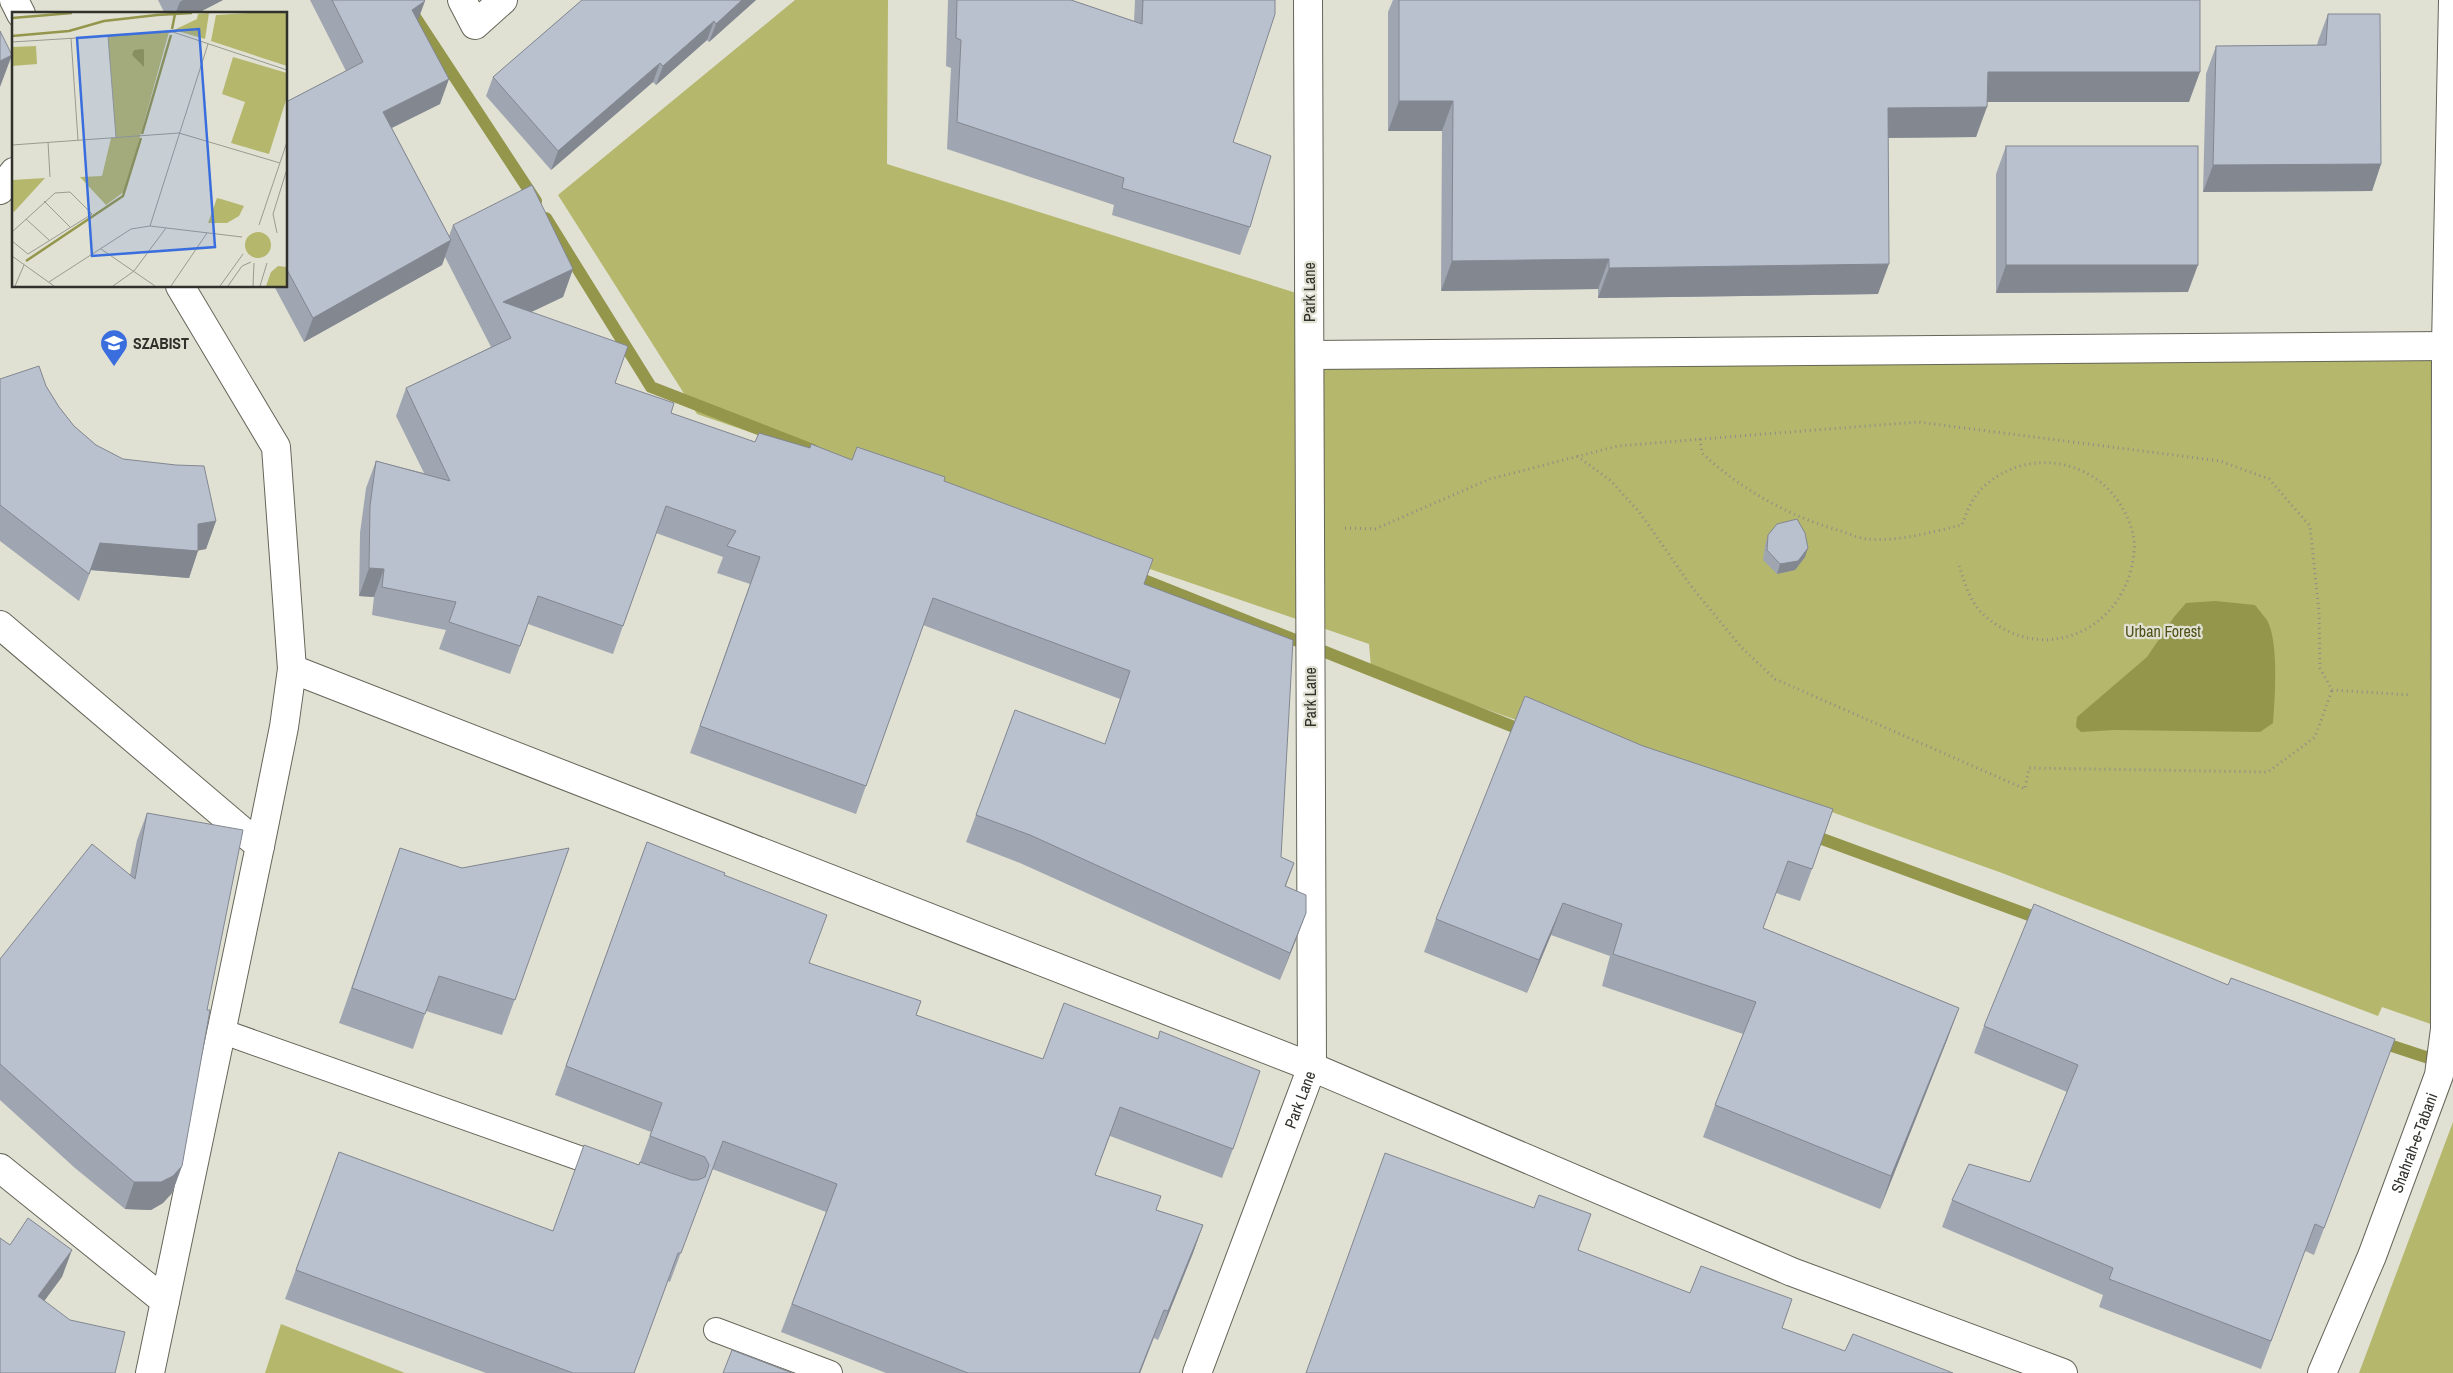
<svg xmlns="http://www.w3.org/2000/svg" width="2453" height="1373" viewBox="0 0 2453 1373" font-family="'Archivo Narrow',sans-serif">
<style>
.green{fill:#b5b76d}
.water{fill:#94964c}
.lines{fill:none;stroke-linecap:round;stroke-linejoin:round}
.stream{stroke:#94964c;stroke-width:12}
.lane-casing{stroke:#656559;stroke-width:26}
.street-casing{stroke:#656559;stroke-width:30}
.secondary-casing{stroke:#656559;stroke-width:30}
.path{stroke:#8d8e84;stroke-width:3;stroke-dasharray:1 4;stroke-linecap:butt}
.lane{stroke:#fff;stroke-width:24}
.street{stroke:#fff;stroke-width:28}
.secondary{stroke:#fff;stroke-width:28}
.wall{fill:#a0a6b1}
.shaded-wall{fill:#828790}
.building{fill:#bac1ce;stroke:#828790}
.labels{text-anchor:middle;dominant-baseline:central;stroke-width:4.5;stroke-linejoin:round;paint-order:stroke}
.street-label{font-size:16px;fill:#31312c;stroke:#e0e1d3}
.poi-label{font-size:16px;font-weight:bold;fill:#31312c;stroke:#e0e1d3;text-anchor:start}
.park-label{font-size:16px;fill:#505119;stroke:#e0e1d3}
.inset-river{fill:none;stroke:#94964c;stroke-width:2.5}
.inset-road{fill:none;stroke:#9a9b90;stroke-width:1}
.view{fill:#3a6ede;fill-opacity:0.15;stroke:#3a6ede;stroke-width:2.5}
.inset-edge{fill:none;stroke:#31312c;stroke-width:2.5}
</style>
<rect width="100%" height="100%" fill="#e0e1d3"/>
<g class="green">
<path d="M 795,0 L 888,0 L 887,164 L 1309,297 L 1310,354 L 2446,346 L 2445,1029 L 2382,1007 L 2378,1016 L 2002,873 L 1759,786 L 1754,805 L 1371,668 L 1369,644 L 697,414 L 558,195 Z"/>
<path d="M 2453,1122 L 2453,1373 L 2359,1373 Z"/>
<path d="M 281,1324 L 405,1373 L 265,1373 Z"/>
</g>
<path class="water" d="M 2215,601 L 2255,605 C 2259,610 2263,615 2267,620 C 2279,642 2275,698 2273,723 L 2260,732 L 2114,730 L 2081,732 L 2076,727 L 2077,717 L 2147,657 L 2174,617 L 2186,603 Z"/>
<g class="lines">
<g class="stream">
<path d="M 404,0 L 536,201"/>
<path d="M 546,218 L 651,387 L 813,450"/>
<path d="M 1129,574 L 1529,733"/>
<path d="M 1806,833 L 2045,921"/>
<path d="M 2377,1041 L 2444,1063"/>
</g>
<g class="lane-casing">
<g id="lane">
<path d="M 221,1031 L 610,1169"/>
<path d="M 716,1330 L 830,1373"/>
</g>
</g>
<g class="street-casing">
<g id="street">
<path d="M 14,0 L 21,14"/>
<path d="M 462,0 L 475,25 L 503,0"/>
<path d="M 0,190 L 14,172"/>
<path d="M 1310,355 L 2446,346"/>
<path d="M 0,625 L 260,846"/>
<path d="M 292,669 L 1312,1067 L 1792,1272 L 2063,1373"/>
<path d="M 0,1168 L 165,1301"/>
<path d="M 150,1373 L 260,846 L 284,727 L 292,669 L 276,447 L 180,286"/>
<path id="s1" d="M 2322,1373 L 2372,1256 L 2439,1075 L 2445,1029 L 2446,346 L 2453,0"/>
</g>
</g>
<g class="secondary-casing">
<g id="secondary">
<path id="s2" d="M 1197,1373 L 1312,1067 L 1308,0"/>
</g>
</g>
<g class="path">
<path d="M 1700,439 L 1702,453 C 1740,489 1790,517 1841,531 C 1849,534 1858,538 1867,539 C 1898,542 1932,532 1962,525 C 1967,510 1974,494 1987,484 C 2030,447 2096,460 2123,509 C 2130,521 2136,538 2134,552 C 2127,629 2045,668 1985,616 C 1969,602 1964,581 1958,562"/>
<path d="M 1577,456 L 1611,481 L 1640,513 L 1691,586 L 1741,647 L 1775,679 L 2025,789 L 2029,768 L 2268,772 L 2315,737 L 2332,690"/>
<path d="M 1345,528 L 1375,529 L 1490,479 L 1618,446 L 1764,434 L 1918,422 L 2220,461 L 2269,479 L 2310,526 L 2319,612 L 2320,668 L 2332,690 L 2411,695"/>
</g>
<use href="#lane" class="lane"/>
<use href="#street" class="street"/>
<use href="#secondary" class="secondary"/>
</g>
<g class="wall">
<path d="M 158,0 L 223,0 L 196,14 L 165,14 Z"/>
<path d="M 310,0 L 424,0 L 417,21 L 440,104 L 392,128 L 449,236 L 453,225 L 573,269 L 563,297 L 531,312 L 615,383 L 671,413 L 755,442 L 810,448 L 852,460 L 944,481 L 1144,584 L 1281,857 L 1294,863 L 1286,886 L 1306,913 L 1280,980 L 1020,863 L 966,842 L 976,815 L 1105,744 L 1120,699 L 923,625 L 856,814 L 690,753 L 750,584 L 717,573 L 723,557 L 656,533 L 613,654 L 528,624 L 510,674 L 439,649 L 446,630 L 372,615 L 374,597 L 359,596 L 360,533 L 366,488 L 376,461 L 424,473 L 396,416 L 406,388 L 491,347 L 445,257 L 442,265 L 304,342 L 274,286 L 286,286 L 286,102 L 346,71 Z"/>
<path d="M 582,0 L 756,0 L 709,42 L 707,40 L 656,85 L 653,82 L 551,170 L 486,96 L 493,77 Z"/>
<path d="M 948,0 L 1071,0 L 1134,21 L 1135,0 L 1275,0 L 1233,142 L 1250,227 L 1240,255 L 1112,215 L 1114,205 L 947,149 L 951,68 L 946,66 Z"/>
<path d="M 1393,0 L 2200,0 L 2189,102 L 1987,102 L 1976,137 L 1888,138 L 1878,294 L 1598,298 L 1598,289 L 1441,291 L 1442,131 L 1388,131 L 1388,12 Z"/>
<path d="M 2328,14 L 2381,164 L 2372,191 L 2203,192 L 2206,74 L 2216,46 L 2317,45 L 2318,41 Z"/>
<path d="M 2006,146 L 2188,292 L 1996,293 L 1996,174 Z"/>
<path d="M 0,379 L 46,386 L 59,407 L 74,426 L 96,445 L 216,521 L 206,549 L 198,550 L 189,578 L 91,570 L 79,601 L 0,541 Z"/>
<path d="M 1768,535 L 1805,557 L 1795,570 L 1777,574 L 1763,560 L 1765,545 Z"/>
<path d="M 1643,746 L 1812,869 L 1800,901 L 1776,893 L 1763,928 L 1959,1008 L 1947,1040 L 1880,1209 L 1703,1137 L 1715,1105 L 1743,1034 L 1602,986 L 1610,956 L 1551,935 L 1527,993 L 1424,952 L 1436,919 Z"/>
<path d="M 147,813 L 207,1010 L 182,1166 L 172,1193 L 163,1203 L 151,1210 L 125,1209 L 75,1168 L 0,1100 L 0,959 L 130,875 L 137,840 Z"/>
<path d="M 647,842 L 724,875 L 809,963 L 916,1015 L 1233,1149 L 1222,1178 L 1110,1136 L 1095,1175 L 1156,1210 L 1203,1225 L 1193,1253 L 1158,1340 L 1154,1338 L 1140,1373 L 886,1373 L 781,1332 L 826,1212 L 712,1169 L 670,1282 L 668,1281 L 634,1373 L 486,1373 L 285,1299 L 339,1152 L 553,1231 L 639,1165 L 651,1132 L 555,1095 Z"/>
<path d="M 400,848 L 462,868 L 569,848 L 502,1035 L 426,1011 L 413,1049 L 339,1023 Z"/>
<path d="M 1984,1026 L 2385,1066 L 2314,1255 L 2305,1251 L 2261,1369 L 2099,1307 L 2103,1295 L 1942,1227 L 1952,1200 L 2030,1182 L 2067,1092 L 1974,1053 Z"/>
</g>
<g class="shaded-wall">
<path d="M 183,0 L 223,0 L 196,14 L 175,14 L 180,2 Z"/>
<path d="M 742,0 L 756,0 L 709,42 L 716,24 Z"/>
<path d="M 425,1 L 416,26 L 412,10 Z"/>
<path d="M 714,21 L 707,40 L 656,85 L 663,66 Z"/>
<path d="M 12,55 L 0,87 L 0,61 Z"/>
<path d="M 660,63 L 653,82 L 551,170 L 558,151 Z"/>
<path d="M 1988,72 L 2200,72 L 2189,102 L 1977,102 Z"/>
<path d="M 449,79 L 440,104 L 375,136 L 383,112 Z"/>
<path d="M 1399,101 L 1453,101 L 1442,131 L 1388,131 Z"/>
<path d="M 1987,107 L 1976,137 L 1877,138 L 1888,108 Z"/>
<path d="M 2381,164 L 2372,191 L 2203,192 L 2213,165 Z"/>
<path d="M 451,240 L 442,265 L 304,342 L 313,318 Z"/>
<path d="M 1609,259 L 1598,289 L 1441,291 L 1452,261 Z"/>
<path d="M 1889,264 L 1878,294 L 1598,298 L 1609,268 Z"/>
<path d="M 2006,265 L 2198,265 L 2188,292 L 1996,293 Z"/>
<path d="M 573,269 L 563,297 L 504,325 L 503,302 Z"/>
<path d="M 216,521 L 206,549 L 196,551 L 198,551 L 189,578 L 90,570 L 100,543 Z"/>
<path d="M 1808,548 L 1805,557 L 1795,570 L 1777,574 L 1780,564 Z"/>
<path d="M 369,568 L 384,569 L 374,597 L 359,596 Z"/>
<path d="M 1563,903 L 1551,935 L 1527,993 L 1539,960 Z"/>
<path d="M 1306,913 L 1296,940 L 1280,980 L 1290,953 Z"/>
<path d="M 1959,1008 L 1947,1040 L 1880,1209 L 1891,1176 Z"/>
<path d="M 182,1166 L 172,1193 L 163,1203 L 151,1210 L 125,1209 L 134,1182 Z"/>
<path d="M 1203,1225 L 1193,1253 L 1158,1340 L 1168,1311 Z"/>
<path d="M 72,1250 L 62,1277 L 28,1323 L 38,1296 Z"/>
<path d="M 1164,1310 L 1140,1373 L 1139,1373 Z"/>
</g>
<g class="building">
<path d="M 332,0 L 424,0 L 425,1 L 412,10 L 449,79 L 383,112 L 451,240 L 313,318 L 286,268 L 286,102 L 363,62 Z"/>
<path d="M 582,0 L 742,0 L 716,24 L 714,21 L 663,66 L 660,63 L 558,151 L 493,77 Z"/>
<path d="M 957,0 L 1071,0 L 1142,24 L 1143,0 L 1275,0 L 1275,14 L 1233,142 L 1271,156 L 1250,227 L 1122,188 L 1124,178 L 957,122 L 961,40 L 956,38 Z"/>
<path d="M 1399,0 L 2200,0 L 2200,72 L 1988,72 L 1987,107 L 1888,108 L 1889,264 L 1609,268 L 1609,259 L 1452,261 L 1453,101 L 1399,101 Z"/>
<path d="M 2328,14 L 2380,14 L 2381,164 L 2213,165 L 2216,46 L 2326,45 Z"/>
<path d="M 0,31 L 12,55 L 0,61 Z"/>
<rect x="2006" y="146" width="192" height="119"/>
<path d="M 532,185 L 573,269 L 503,302 L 628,346 L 615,383 L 674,403 L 671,413 L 755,442 L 759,433 L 810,448 L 811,444 L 852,460 L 857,447 L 945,477 L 944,481 L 1153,559 L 1144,584 L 1293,640 L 1281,857 L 1294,863 L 1285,886 L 1306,895 L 1306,913 L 1290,953 L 1030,835 L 976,815 L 1015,710 L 1105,744 L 1130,671 L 933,598 L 866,786 L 700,726 L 760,557 L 727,546 L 736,531 L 666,506 L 623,626 L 538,596 L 520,646 L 449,622 L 456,602 L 382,587 L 384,569 L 369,568 L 370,506 L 376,461 L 450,481 L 406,388 L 511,338 L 453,225 Z"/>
<path d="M 39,366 L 46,386 L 59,407 L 74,426 L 96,445 L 123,459 L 176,465 L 204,466 L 216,521 L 198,524 L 198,551 L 100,543 L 89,574 L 0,505 L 0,379 Z"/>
<path d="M 1797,519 L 1805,533 L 1808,548 L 1798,561 L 1780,564 L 1767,550 L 1768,535 L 1777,524 Z"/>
<path d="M 1525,696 L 1643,746 L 1833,809 L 1812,869 L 1788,861 L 1763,928 L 1959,1008 L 1891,1176 L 1715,1105 L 1756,1002 L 1613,954 L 1622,924 L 1563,903 L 1539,960 L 1436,919 Z"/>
<path d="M 147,813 L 243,830 L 207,1010 L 210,1010 L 182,1166 L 173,1176 L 161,1182 L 134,1182 L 85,1140 L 0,1064 L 0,959 L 92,844 L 135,879 Z"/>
<path d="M 647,842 L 725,873 L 724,875 L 827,915 L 809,963 L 921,1001 L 916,1015 L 1043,1059 L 1064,1003 L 1158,1039 L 1160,1031 L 1260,1071 L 1233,1149 L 1120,1107 L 1095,1175 L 1161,1196 L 1156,1210 L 1203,1225 L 1168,1311 L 1164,1310 L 1139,1373 L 968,1373 L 792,1304 L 837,1184 L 723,1141 L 681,1253 L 678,1253 L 634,1373 L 573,1373 L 296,1270 L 339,1152 L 553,1231 L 584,1145 L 639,1165 L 640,1162 L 691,1180 L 698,1180 L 705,1177 L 709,1165 L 705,1157 L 650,1136 L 662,1103 L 566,1066 Z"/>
<path d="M 400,848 L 462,868 L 569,848 L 515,1000 L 439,976 L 425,1014 L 352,988 Z"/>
<path d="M 2034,904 L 2228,985 L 2231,978 L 2395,1039 L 2324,1228 L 2315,1224 L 2271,1341 L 2109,1279 L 2113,1268 L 1952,1200 L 1969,1164 L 2030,1182 L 2078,1065 L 1984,1026 Z"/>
<path d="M 1385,1153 L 1534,1208 L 1539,1195 L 1591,1214 L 1578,1250 L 1690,1293 L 1701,1266 L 1792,1299 L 1782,1328 L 1845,1351 L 1853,1334 L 1953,1373 L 1306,1373 Z"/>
<path d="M 28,1218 L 72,1250 L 38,1296 L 70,1320 L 125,1332 L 115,1373 L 0,1373 L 0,1238 L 10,1245 Z"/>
<path d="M 732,1350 L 792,1373 L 723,1373 Z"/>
</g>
<defs>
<g id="university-pin" transform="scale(1.4375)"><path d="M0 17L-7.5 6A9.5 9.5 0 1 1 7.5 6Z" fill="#3a6ede" stroke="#e0e1d3"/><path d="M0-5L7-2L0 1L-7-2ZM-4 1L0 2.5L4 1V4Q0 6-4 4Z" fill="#fff"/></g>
</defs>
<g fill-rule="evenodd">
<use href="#university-pin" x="114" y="343"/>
</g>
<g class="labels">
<g class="street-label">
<text transform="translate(1309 292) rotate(-90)">Park Lane</text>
<text transform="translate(1310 697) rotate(-90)">Park Lane</text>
<text stroke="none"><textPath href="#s2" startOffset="292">Park Lane</textPath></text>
<text stroke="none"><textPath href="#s1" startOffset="248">Shahrah-e-Tabani</textPath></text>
</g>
<g class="poi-label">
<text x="133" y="343">SZABIST</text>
</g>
<g class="park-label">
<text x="2163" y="631">Urban Forest</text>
</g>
</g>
<g transform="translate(12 12)">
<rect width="275" height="275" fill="#e0e1d3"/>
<path d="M 197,1 L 193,27 L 162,18 L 185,7 L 186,2 ZM 238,1 L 275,1 L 275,54 L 199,29 L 204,3 ZM 157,20 L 113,179 L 94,193 L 68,165 L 90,164 L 99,126 L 104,125 L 96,24 ZM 24,34 L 25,52 L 0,54 L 0,35 ZM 221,45 L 275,61 L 275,85 L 257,142 L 219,131 L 233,90 L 210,82 ZM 33,166 L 2,200 L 0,198 L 0,168 ZM 205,186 L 209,187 L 232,194 L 227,204 L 215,211 L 196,211 ZM233 233a13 13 0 1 1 26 0a13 13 0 1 1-26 0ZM 266,254 L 275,255 L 275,274 L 254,274 L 259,260 Z" fill="#b5b76d"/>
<path d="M 131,37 L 132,38 L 132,55 L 120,43 L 122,38 Z" fill="#94964c"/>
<path class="inset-river" d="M 0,6 L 60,1M 160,17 L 163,2M 0,24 L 57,19 L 92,9 L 145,3 L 180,1M 130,122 L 159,23M 14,249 L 111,184 L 129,126"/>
<path class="inset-road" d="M 96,24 L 104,125M 59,26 L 66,128M 0,30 L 161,20 L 275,58M 36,130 L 38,165M 0,133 L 167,121 L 268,151M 32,189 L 58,215M 14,207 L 37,228M 247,213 L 275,130M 138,214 L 196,32M 0,220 L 43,181 L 58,180 L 80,202 L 16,242 L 0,229M 265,221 L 261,202 L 275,157M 89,237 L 143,274M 0,244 L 42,274M 37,270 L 119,217 L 138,214 L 230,225M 3,274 L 12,253M 101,274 L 122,259 L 154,216M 159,274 L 195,221M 208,274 L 231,242M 216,274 L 230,254 L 239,250M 241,274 L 242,251M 248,274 L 255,251"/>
<path class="view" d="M 187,17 L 203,235 L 80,244 L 65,26 Z"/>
<rect width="275" height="275" class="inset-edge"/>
</g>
</svg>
